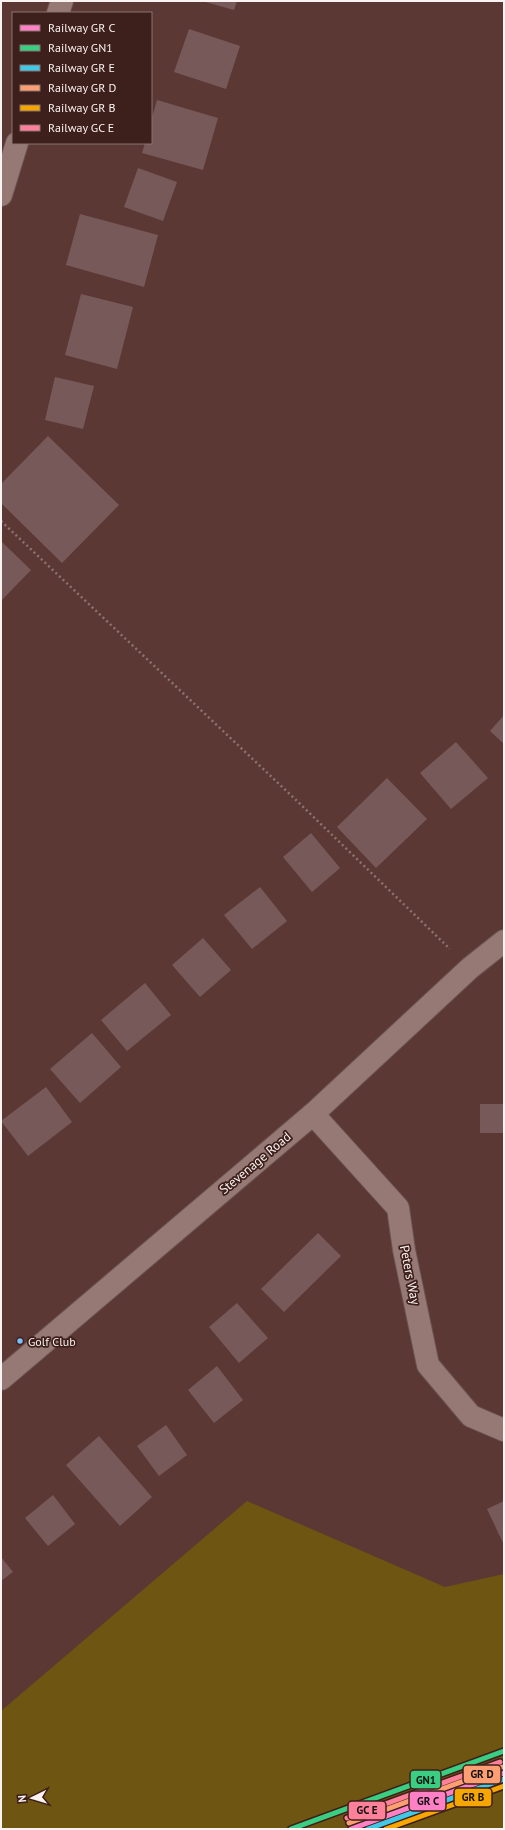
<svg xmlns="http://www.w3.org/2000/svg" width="505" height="1830" viewBox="0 0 505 1830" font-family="'PT Sans',sans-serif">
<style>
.green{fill:#6e5512}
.building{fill:#78595a}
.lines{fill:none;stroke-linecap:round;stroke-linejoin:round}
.minor-casing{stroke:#6b5350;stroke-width:24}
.secondary-casing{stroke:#6b5350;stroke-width:24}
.path{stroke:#8d7470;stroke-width:2.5;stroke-dasharray:2 3;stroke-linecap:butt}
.minor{stroke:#967975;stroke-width:22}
.secondary{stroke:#967975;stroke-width:22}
.rail-1-casing{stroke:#3d1f1b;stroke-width:8}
.rail-2-casing{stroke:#3d1f1b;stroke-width:8}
.rail-3-casing{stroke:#3d1f1b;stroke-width:8}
.rail-4-casing{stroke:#3d1f1b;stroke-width:8}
.rail-5-casing{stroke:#3d1f1b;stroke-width:8}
.rail-6-casing{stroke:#3d1f1b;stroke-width:8}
.rail-1{stroke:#ff80c5;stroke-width:5}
.rail-2{stroke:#3ace82;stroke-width:5}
.rail-3{stroke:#40c8e6;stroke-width:5}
.rail-4{stroke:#fd9f72;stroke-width:5}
.rail-5{stroke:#f7a600;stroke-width:5}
.rail-6{stroke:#ff8098;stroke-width:5}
.bus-dot{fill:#7abffc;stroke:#3d1f1b;stroke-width:1.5}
.labels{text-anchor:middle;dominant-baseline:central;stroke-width:3.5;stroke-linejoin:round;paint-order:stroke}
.bus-label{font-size:12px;fill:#fbf3f1;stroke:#3d1f1b;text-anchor:start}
.street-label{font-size:13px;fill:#fbf3f1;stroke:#3d1f1b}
.line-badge{stroke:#3d1f1b;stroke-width:1.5}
.pale-badge-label{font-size:11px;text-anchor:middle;font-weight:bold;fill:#111}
</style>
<rect width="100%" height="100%" fill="#5b3834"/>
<path class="green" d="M 247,1501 L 445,1587 L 504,1574 L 504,1829 L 1,1829 L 1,1711 Z"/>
<g class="building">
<path d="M 202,1 L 237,1 L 234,10 Z"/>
<path d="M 189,29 L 240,46 L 226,89 L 174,72 Z"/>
<path d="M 157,100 L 218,118 L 203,170 L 142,153 L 145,143 L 151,143 L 151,121 Z"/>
<path d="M 138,168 L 177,182 L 163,221 L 124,207 Z"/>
<path d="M 80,214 L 158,235 L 144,287 L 66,265 Z"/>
<path d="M 81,294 L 133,307 L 117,369 L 65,355 Z"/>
<path d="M 55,377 L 94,386 L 83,429 L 45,420 Z"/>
<path d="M 48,436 L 119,505 L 62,563 L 1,503 L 1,484 Z"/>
<path d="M 1,541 L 31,570 L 1,601 Z"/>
<path d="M 504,715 L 504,744 L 490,731 Z"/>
<path d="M 456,742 L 488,778 L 451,809 L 420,773 Z"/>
<path d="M 387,778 L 427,819 L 376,868 L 337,827 Z"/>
<path d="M 311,833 L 340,868 L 312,892 L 283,857 Z"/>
<path d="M 260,887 L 287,921 L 252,949 L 224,915 Z"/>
<path d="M 203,938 L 231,970 L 200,997 L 172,965 Z"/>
<path d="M 145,983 L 171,1015 L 127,1051 L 101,1020 Z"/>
<path d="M 92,1033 L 121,1067 L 80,1103 L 50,1069 Z"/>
<path d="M 46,1087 L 72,1122 L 28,1156 L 1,1121 Z"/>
<rect x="480" y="1104" width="24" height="29"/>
<path d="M 318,1233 L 341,1256 L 284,1312 L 261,1289 Z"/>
<path d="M 237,1303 L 268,1338 L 239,1363 L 209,1327 Z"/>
<path d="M 217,1366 L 243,1400 L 214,1423 L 188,1390 Z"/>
<path d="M 166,1425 L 187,1455 L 159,1476 L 137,1446 Z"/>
<path d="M 99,1436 L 152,1497 L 120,1526 L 66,1465 Z"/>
<path d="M 53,1495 L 75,1524 L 48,1546 L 25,1518 Z"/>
<path d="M 504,1501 L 504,1545 L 487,1509 Z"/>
<path d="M 1,1557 L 13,1572 L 1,1581 Z"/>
</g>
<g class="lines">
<g class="minor-casing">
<g id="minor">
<path d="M 58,13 L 62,1"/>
<path d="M 1,195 L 17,143"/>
<path d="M 313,1114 L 398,1208 L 404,1250 L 428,1365 L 471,1416 L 504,1430"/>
</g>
</g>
<g class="secondary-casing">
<path id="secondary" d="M 1,1379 L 313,1114 L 470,968 L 504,941"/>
</g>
<path class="path" d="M 1,521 L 296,800 L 450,949"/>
<use href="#minor" class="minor"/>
<use href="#secondary" class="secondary"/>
<g class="rail-1-casing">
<path id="rail-1" d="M 351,1829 L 504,1773"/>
</g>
<g class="rail-2-casing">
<path id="rail-2" d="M 291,1829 L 504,1751"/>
</g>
<g class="rail-3-casing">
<path id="rail-3" d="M 368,1829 L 504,1779"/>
</g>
<g class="rail-4-casing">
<path id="rail-4" d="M 349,1823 L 502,1767"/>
</g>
<g class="rail-5-casing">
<path id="rail-5" d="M 386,1829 L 504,1786"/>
</g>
<g class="rail-6-casing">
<path id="rail-6" d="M 347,1818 L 500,1762"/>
</g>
<use href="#rail-1" class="rail-1"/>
<use href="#rail-2" class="rail-2"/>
<use href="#rail-3" class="rail-3"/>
<use href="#rail-4" class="rail-4"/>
<use href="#rail-5" class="rail-5"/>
<use href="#rail-6" class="rail-6"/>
</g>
<circle class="bus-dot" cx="20" cy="1341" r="3.5"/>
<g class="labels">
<g class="bus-label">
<text x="28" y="1341">Golf Club</text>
</g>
<g class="street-label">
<text transform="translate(255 1163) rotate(-40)">Stevenage Road</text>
<text transform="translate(410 1275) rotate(79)">Peters Way</text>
</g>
</g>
<g class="line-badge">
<rect x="463" y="1765" width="38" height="19" rx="4" fill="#fd9f72"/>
<rect x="410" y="1770" width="31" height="19" rx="4" fill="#3ace82"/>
<rect x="454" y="1788" width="38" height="19" rx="4" fill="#f7a600"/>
<rect x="409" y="1791" width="37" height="20" rx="4" fill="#ff80c5"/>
<rect x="348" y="1801" width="38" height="19" rx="4" fill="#ff8098"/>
</g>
<g class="pale-badge-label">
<text x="482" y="1778">GR D</text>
<text x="426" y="1784">GN1</text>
<text x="473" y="1801">GR B</text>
<text x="428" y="1805">GR C</text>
<text x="367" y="1814">GC E</text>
</g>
<rect width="505" height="1830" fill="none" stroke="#fbf3f1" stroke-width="4"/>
<rect x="12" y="12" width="140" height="132" fill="#3d1f1b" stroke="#897471"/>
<rect x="20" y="25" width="20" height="6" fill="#ff80c5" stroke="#897471"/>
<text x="48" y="32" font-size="12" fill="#fbf3f1">Railway GR C</text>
<rect x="20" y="45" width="20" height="6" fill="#3ace82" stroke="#897471"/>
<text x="48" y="52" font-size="12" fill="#fbf3f1">Railway GN1</text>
<rect x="20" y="65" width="20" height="6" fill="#40c8e6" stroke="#897471"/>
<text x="48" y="72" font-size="12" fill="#fbf3f1">Railway GR E</text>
<rect x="20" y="85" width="20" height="6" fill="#fd9f72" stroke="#897471"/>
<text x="48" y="92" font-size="12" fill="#fbf3f1">Railway GR D</text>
<rect x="20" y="105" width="20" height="6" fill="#f7a600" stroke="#897471"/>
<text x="48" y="112" font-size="12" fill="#fbf3f1">Railway GR B</text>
<rect x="20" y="125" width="20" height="6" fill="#ff8098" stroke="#897471"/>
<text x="48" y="132" font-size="12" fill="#fbf3f1">Railway GC E</text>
<g transform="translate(32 1798) rotate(265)" stroke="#3d1f1b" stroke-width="3" paint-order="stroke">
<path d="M0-3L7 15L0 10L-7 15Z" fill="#fbf3f1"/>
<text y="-6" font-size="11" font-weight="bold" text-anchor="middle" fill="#fbf3f1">N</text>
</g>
</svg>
